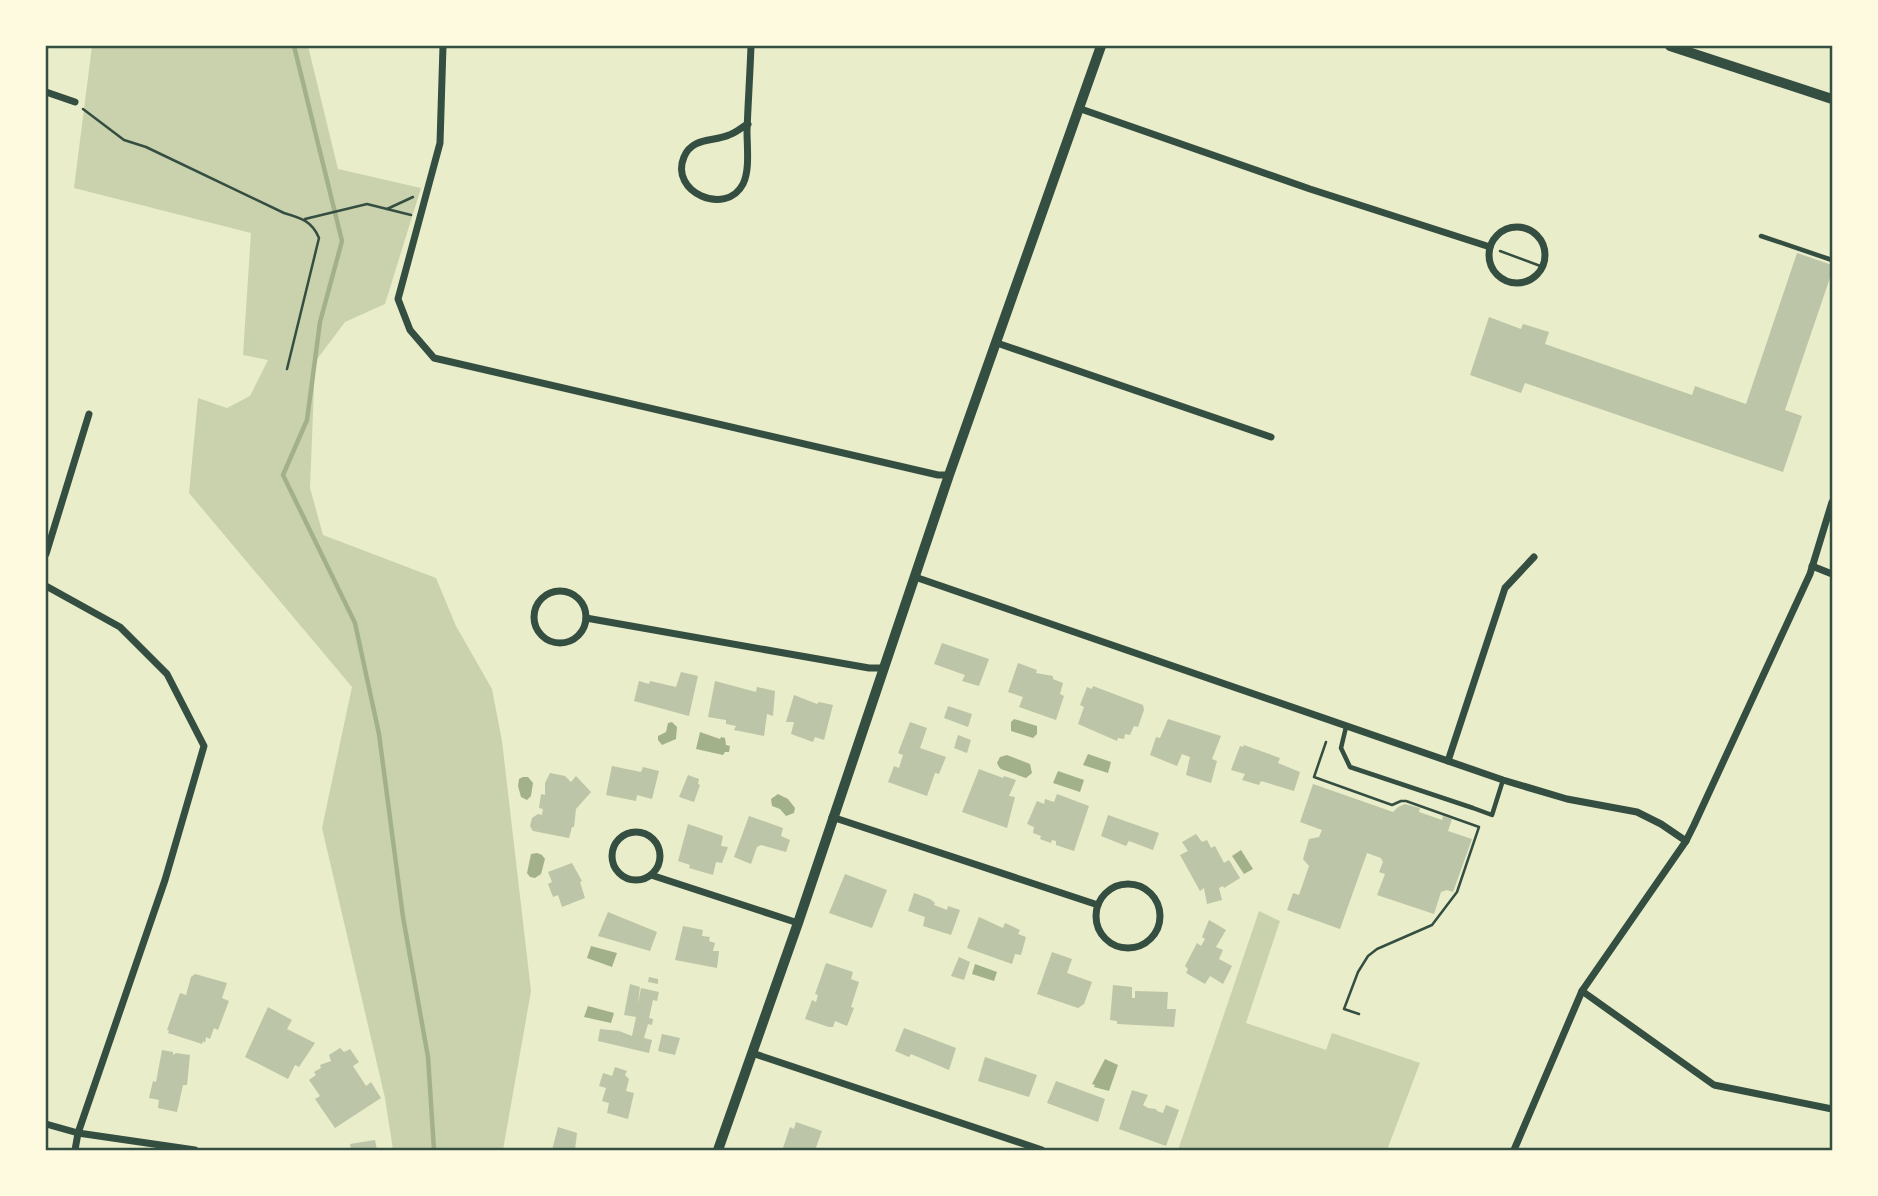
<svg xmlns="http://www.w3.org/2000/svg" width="1878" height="1196" viewBox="0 0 1878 1196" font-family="'Sofia Sans Condensed',sans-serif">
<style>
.green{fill:#cad2ad}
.water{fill:#a3b18a}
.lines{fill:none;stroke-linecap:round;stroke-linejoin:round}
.stream{stroke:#a3b18a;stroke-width:4.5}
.building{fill:#bcc5a7}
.path{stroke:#344e41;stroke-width:2.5}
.service{stroke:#344e41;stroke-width:4.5}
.minor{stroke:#344e41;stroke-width:7}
.tertiary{stroke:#344e41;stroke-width:10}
.neatline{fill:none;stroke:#344e41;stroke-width:2.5}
</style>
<rect width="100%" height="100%" fill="#e9edc9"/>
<g class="green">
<path d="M 92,46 L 308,46 L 338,169 L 421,188 L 385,304 L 345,322 L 315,362 L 310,488 L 323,535 L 436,578 L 456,626 L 492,689 L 502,741 L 531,991 L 503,1150 L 393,1150 L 385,1098 L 322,828 L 352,687 L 189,493 L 198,398 L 227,408 L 250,396 L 268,360 L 243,355 L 251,233 L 74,188 Z"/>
<path d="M 1259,911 L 1280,921 L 1246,1023 L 1326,1050 L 1332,1033 L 1420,1063 L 1387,1150 L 1178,1150 Z"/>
</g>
<g class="water">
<path d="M 1014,719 L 1037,726 L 1037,734 L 1033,738 L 1011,731 L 1011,722 Z"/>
<path d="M 672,722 L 677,727 L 676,739 L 662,745 L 658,740 L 658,736 L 666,732 L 668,723 Z"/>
<path d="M 700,732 L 720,739 L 721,737 L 725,738 L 726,745 L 730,746 L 729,752 L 725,752 L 723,755 L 696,749 Z"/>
<path d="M 1088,754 L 1111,762 L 1108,773 L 1083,765 Z"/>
<path d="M 1007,755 L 1030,764 L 1032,773 L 1026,778 L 1001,769 L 999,767 L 997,763 L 1000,757 Z"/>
<path d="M 1058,771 L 1084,780 L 1080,792 L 1053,783 Z"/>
<path d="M 523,777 L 528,777 L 533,783 L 531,796 L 527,800 L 521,797 L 518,786 L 519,779 Z"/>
<path d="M 778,794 L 788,799 L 795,808 L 794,813 L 786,816 L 780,809 L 772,806 L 771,799 Z"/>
<path d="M 1241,850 L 1253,869 L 1244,874 L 1232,856 Z"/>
<path d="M 537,853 L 542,855 L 545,859 L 541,874 L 535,878 L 530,877 L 527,873 L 531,854 Z"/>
<path d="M 591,946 L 617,953 L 612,967 L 587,958 Z"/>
<path d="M 975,964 L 997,972 L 994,981 L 972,974 Z"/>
<path d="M 588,1006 L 614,1013 L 611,1023 L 584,1017 Z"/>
<path d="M 1105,1059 L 1118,1065 L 1109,1091 L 1094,1087 L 1095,1085 L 1092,1084 Z"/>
</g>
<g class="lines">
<path class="stream" d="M 294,46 L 342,241 L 320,322 L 307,420 L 283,475 L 355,623 L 379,734 L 403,917 L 428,1057 L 434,1150"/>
</g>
<g class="building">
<path d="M 1797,253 L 1832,265 L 1832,272 L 1785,410 L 1802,416 L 1783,472 L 1525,383 L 1521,393 L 1470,375 L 1489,317 L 1521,329 L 1523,324 L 1549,332 L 1545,344 L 1692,395 L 1695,386 L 1746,404 Z"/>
<path d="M 942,643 L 989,659 L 979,686 L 962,681 L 965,675 L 934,664 Z"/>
<path d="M 1018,663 L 1037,670 L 1036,673 L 1053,676 L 1053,679 L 1063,683 L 1060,694 L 1064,696 L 1056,720 L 1019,707 L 1023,697 L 1008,692 Z"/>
<path d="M 681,672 L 698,676 L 689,716 L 634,701 L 639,681 L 649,684 L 650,681 L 676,687 Z"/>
<path d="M 715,681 L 756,692 L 757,687 L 775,691 L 773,716 L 767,714 L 764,736 L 734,730 L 736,726 L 726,724 L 726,720 L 708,717 Z"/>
<path d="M 1093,686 L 1143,705 L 1144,710 L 1138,727 L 1134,726 L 1130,735 L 1125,734 L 1124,739 L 1118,738 L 1117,741 L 1078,724 L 1084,707 L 1080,705 L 1087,687 L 1092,689 Z"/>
<path d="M 794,695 L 817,704 L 819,702 L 833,705 L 824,740 L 815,737 L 813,742 L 791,734 L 794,722 L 786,722 Z"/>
<path d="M 948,706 L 972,714 L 968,727 L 944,718 Z"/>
<path d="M 1168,719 L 1221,736 L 1212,759 L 1217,761 L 1211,783 L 1186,775 L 1190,757 L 1182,754 L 1177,766 L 1150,755 L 1156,737 L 1160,738 Z"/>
<path d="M 910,722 L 927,728 L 920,748 L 946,757 L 939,774 L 935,773 L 927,796 L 888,782 L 894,766 L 899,768 L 903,755 L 898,753 Z"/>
<path d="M 958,735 L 971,740 L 967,753 L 954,748 Z"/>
<path d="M 1244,745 L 1280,758 L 1278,763 L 1300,772 L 1294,791 L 1261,781 L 1259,785 L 1242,780 L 1245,774 L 1231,770 L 1240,746 L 1243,747 Z"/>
<path d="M 612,766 L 641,772 L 643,767 L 659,771 L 652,799 L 637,795 L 636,801 L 606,795 Z"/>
<path d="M 979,769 L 1003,778 L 1004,776 L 1016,780 L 1009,796 L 1015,797 L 1007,828 L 962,812 Z"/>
<path d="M 550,773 L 565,776 L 571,782 L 576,776 L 591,792 L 576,809 L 574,827 L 572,827 L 569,838 L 533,831 L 530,826 L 532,818 L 538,814 L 542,815 L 543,809 L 539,808 L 541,794 L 545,795 L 545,783 Z"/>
<path d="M 688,775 L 699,779 L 698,784 L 700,785 L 694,802 L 679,797 Z"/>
<path d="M 1313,784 L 1393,812 L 1398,807 L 1405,804 L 1420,808 L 1419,812 L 1442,820 L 1443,816 L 1452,819 L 1448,831 L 1472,839 L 1453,892 L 1447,890 L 1441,892 L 1434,914 L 1377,895 L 1385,874 L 1379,872 L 1383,862 L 1381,858 L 1367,853 L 1340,929 L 1287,910 L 1293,893 L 1299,895 L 1309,866 L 1303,859 L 1309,839 L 1319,837 L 1322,830 L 1300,822 Z"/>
<path d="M 1057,794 L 1089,806 L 1074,851 L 1056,845 L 1056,841 L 1052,840 L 1051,843 L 1040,839 L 1041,836 L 1033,833 L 1034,827 L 1027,824 L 1037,801 L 1044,804 L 1045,799 L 1054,802 Z"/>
<path d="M 1108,815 L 1159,833 L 1153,850 L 1129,841 L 1126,846 L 1101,836 Z"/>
<path d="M 749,816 L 783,828 L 781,836 L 790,840 L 786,852 L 761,845 L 757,847 L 751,864 L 734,857 Z"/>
<path d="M 688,824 L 723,836 L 721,846 L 728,847 L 722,863 L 716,862 L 713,875 L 689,868 L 690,865 L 678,861 Z"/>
<path d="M 1196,834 L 1202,842 L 1207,840 L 1211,848 L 1215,846 L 1224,863 L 1229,860 L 1240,878 L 1224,888 L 1223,886 L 1219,888 L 1222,900 L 1207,904 L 1204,888 L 1200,891 L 1180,855 L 1188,851 L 1182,842 Z"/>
<path d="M 572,863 L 582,881 L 580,882 L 585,898 L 562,907 L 558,895 L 553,897 L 548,884 L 552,882 L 548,872 Z"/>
<path d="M 845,874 L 887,890 L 872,928 L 829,913 Z"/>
<path d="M 914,893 L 930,899 L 935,903 L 934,905 L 947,910 L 948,906 L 960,910 L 951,935 L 923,926 L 925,917 L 908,911 Z"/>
<path d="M 608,912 L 657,932 L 650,951 L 598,936 Z"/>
<path d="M 979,917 L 1003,928 L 1005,923 L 1020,930 L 1018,934 L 1026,937 L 1021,955 L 1015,954 L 1012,964 L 967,948 Z"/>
<path d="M 1209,920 L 1226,930 L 1216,947 L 1223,950 L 1219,959 L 1232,966 L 1223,984 L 1210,976 L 1205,984 L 1186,973 L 1188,969 L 1185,966 L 1197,943 L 1201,946 L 1205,939 L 1202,937 Z"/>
<path d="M 683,926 L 703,930 L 702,936 L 710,937 L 709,941 L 715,943 L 713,951 L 719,951 L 717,968 L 675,960 Z"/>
<path d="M 1052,952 L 1072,959 L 1067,973 L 1092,982 L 1084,1004 L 1078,1008 L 1037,994 Z"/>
<path d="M 959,957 L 970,962 L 964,980 L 951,976 Z"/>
<path d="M 826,963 L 853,972 L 851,979 L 859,982 L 851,1007 L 854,1008 L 847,1026 L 835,1021 L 833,1027 L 829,1027 L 805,1019 L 812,1000 L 816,1002 L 818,995 L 815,994 Z"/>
<path d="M 195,974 L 227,983 L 222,998 L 229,1001 L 218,1030 L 214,1028 L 210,1039 L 206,1037 L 205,1043 L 203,1041 L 202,1044 L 168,1033 L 169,1030 L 167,1030 L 180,993 L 186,995 L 191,977 Z"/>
<path d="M 649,977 L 658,979 L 658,984 L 648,982 Z"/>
<path d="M 630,984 L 640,987 L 638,1004 L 641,988 L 659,992 L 657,1001 L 653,1000 L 649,1018 L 653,1019 L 652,1025 L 648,1024 L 644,1038 L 652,1040 L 649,1053 L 598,1041 L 600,1029 L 619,1031 L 632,1036 L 636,1017 L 624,1015 Z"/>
<path d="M 1113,985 L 1132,987 L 1132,998 L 1135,998 L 1135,991 L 1168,992 L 1167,1009 L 1176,1009 L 1174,1027 L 1117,1024 L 1117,1021 L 1110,1020 Z"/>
<path d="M 268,1007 L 292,1020 L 287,1029 L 315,1043 L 299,1067 L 295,1065 L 288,1079 L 245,1057 Z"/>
<path d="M 904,1028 L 956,1048 L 949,1070 L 911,1054 L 909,1057 L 895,1051 Z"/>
<path d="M 662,1034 L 680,1038 L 675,1055 L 658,1051 Z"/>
<path d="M 340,1048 L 344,1052 L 350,1049 L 359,1062 L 353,1066 L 366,1086 L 371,1082 L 381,1098 L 335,1128 L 315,1099 L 320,1096 L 309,1080 L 316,1075 L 314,1072 L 321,1068 L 320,1065 L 331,1061 L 329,1055 Z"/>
<path d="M 162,1050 L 173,1052 L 173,1055 L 176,1053 L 190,1055 L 187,1085 L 183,1085 L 177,1112 L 158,1108 L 159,1100 L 149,1098 L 153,1081 L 156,1082 Z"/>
<path d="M 985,1057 L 1037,1075 L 1029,1097 L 978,1081 Z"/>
<path d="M 615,1067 L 627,1071 L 625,1075 L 629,1079 L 626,1091 L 634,1093 L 628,1119 L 607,1113 L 609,1103 L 602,1101 L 606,1088 L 599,1086 L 603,1073 L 612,1076 Z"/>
<path d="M 1056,1081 L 1105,1099 L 1098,1122 L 1047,1103 Z"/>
<path d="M 1132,1090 L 1148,1095 L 1143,1105 L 1148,1108 L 1156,1109 L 1157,1111 L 1163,1113 L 1166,1105 L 1179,1110 L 1166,1146 L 1119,1129 Z"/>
<path d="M 796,1122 L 822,1131 L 815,1150 L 787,1150 L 788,1148 L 783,1148 L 790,1127 L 794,1129 Z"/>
<path d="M 558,1127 L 577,1133 L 575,1150 L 552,1150 Z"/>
<path d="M 375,1140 L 377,1150 L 351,1150 L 350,1144 Z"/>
</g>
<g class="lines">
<g class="path">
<path d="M 83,109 L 124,140 L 146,147 L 284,213 C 301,218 312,221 319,238 L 287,369"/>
<path d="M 387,209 L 413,197"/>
<path d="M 305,219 L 367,204 L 411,215"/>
<path d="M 1500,251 L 1543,267"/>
<path d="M 1326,742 L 1314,777 L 1392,805 L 1401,801 L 1406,801 L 1479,827 L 1457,892 L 1432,925 L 1377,949 L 1368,956 L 1358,972 L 1344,1009 L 1359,1014"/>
</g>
<g class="service">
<path d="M 1761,236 L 1832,260"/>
<path d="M 1346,727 L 1341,748 L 1350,767 L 1473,808 L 1492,815 L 1503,780"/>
</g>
<g class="minor">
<path d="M 443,46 L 440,143 L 398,299 L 410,330 L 434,358 L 938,475 L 949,475"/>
<path d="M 46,92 L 75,102"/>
<path d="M 1078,108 L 1310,189 L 1490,247"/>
<path d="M 748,124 C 742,127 736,133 729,135 C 713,142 692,137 684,157 C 669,192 726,217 743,184 C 750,170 747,147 747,131 C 748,103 750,74 751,46"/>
<circle cx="1517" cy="255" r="28"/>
<path d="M 997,343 L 1271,437"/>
<path d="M 46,554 L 89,414"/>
<path d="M 1812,566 L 1832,574"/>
<path d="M 915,577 L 1503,780 L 1567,799 L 1637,812 L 1661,824 L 1686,841"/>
<path d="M 46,586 L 120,627 L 167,674 L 204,746 L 165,880 L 78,1133 L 75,1150"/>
<circle cx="560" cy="617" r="26"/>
<path d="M 586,618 L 869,668 L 882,668"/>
<path d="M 1448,761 L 1505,588 L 1534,557"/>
<path d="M 832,817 L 1098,905"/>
<circle cx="636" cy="856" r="24"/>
<path d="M 651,875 L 798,923"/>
<circle cx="1128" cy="916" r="32"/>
<path d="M 1582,991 L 1714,1085 L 1832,1109"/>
<path d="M 752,1053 L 1042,1150"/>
<path d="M 46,1124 L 78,1133 L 195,1150"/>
<path d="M 1514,1150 L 1582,991 L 1686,841 L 1694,825 L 1810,574 L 1832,502"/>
</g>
<g class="tertiary">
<path d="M 1670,46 L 1832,99"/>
<path d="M 718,1150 L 798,923 L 949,475 L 1101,46"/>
</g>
</g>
<rect width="1878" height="1196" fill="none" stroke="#fefae0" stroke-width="94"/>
<rect x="47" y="47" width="1784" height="1102" class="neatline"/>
</svg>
